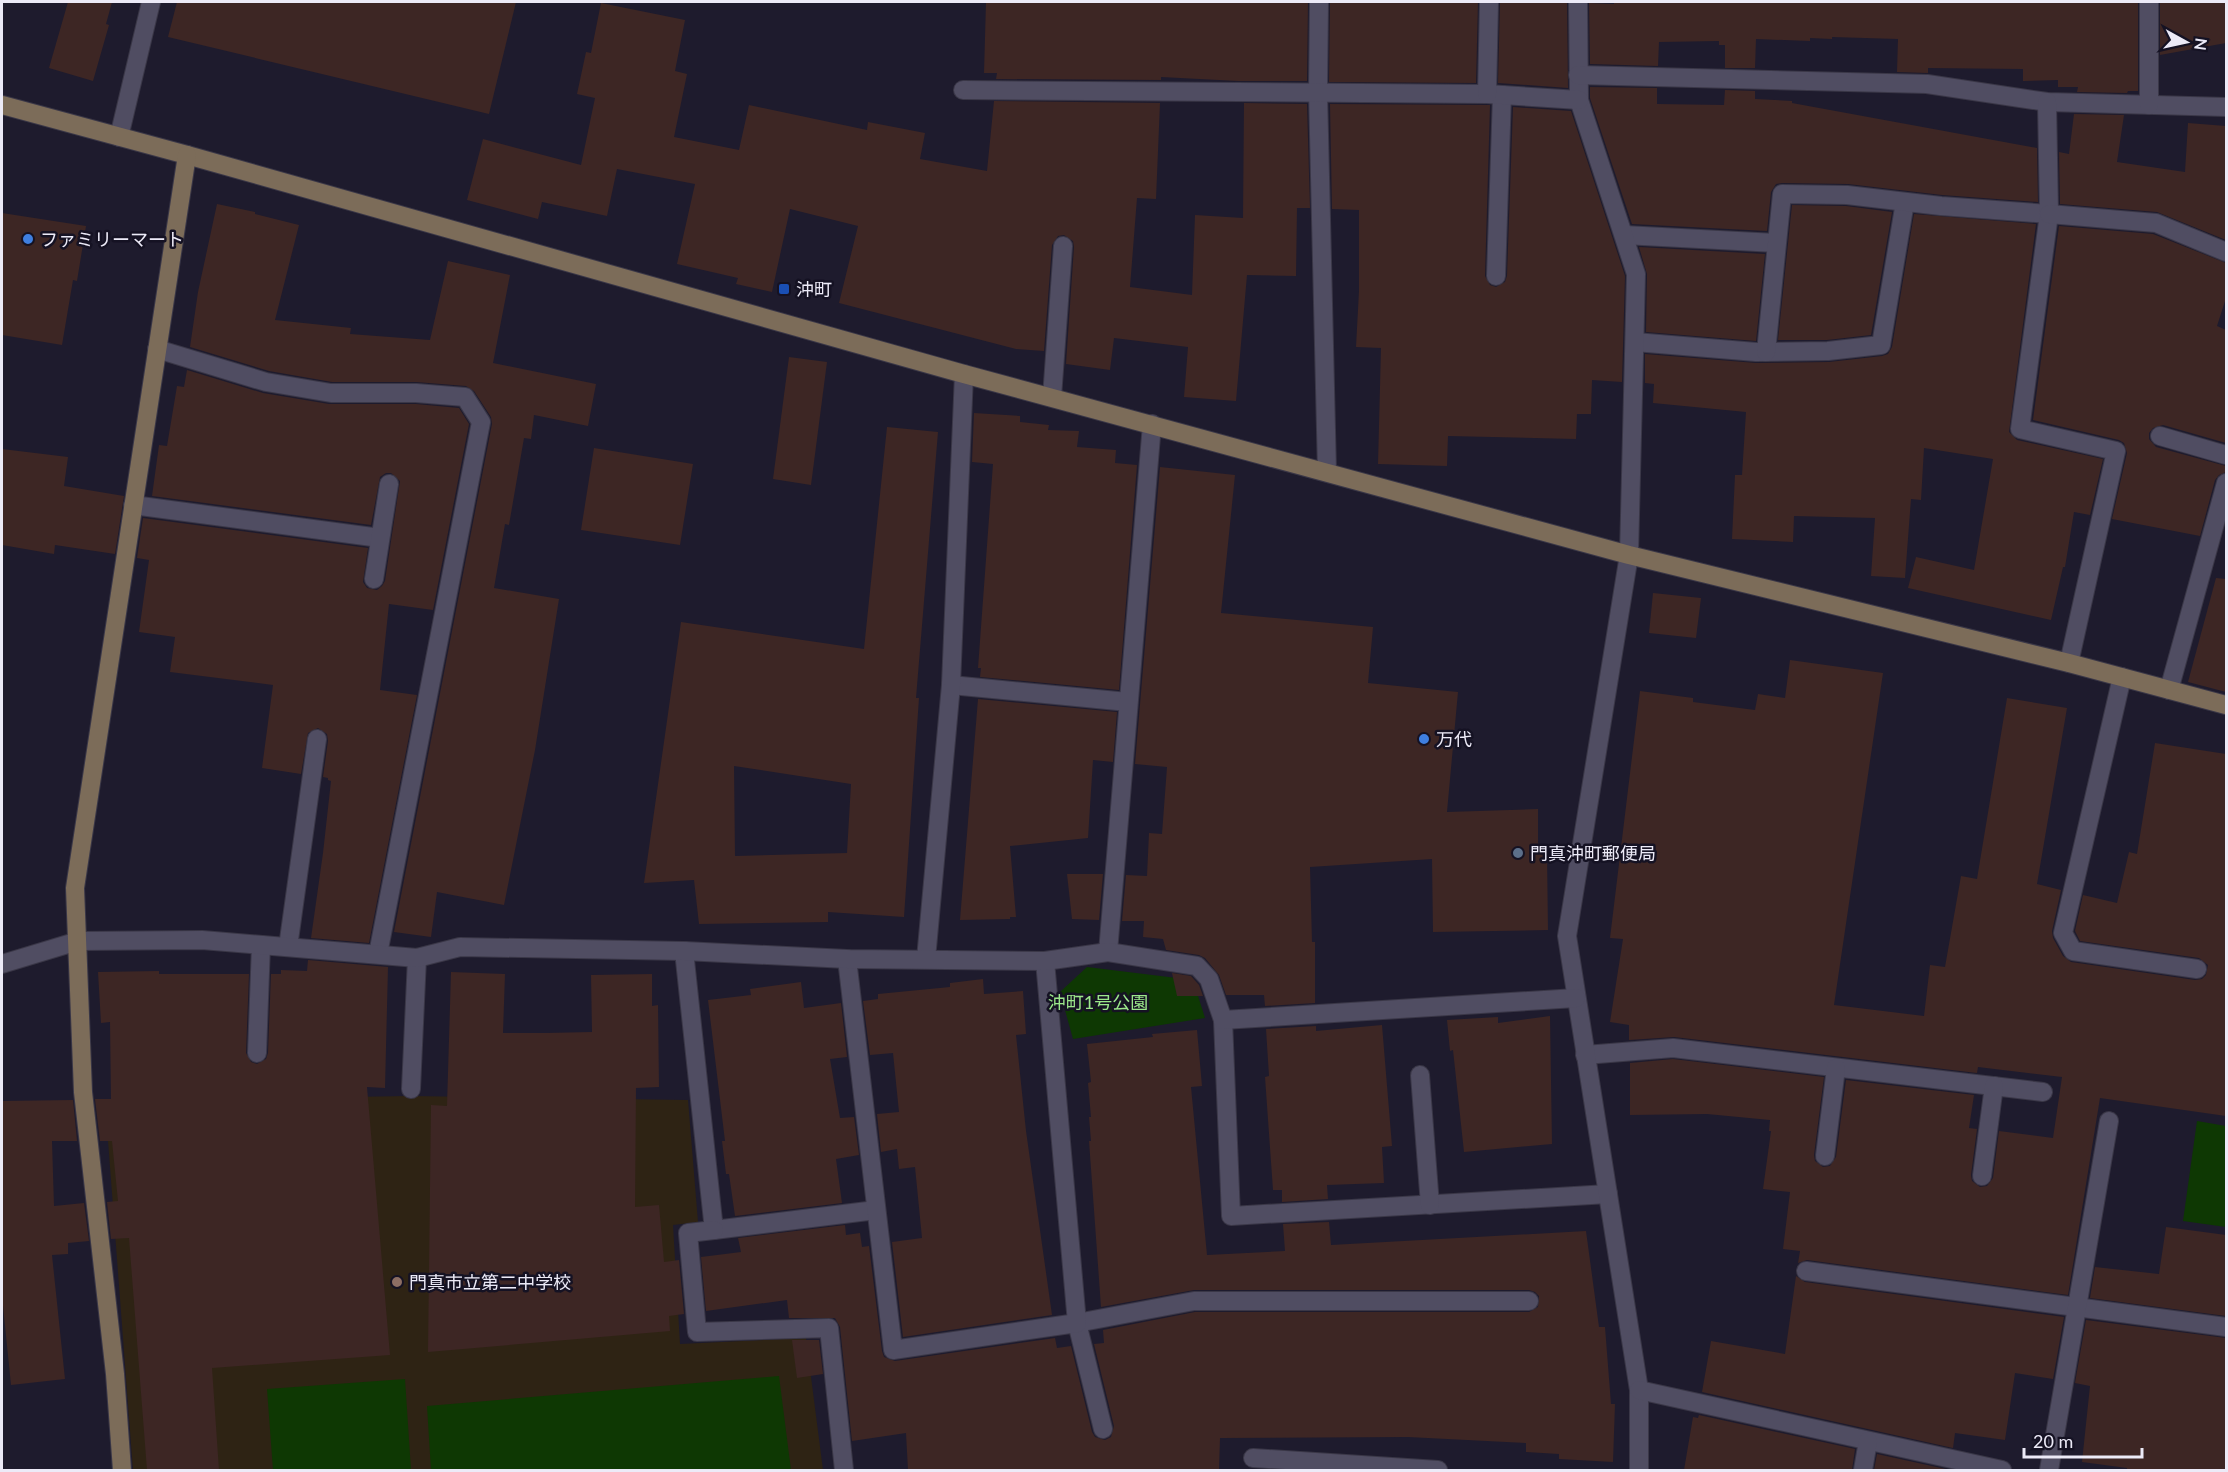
<svg xmlns="http://www.w3.org/2000/svg" width="2228" height="1472" viewBox="0 0 2228 1472" font-family="Lato,'Noto Sans JP',sans-serif">
<style>
.education{fill:#2e2314}
.green{fill:#0e3803}
.building{fill:#3d2624;fill-rule:evenodd}
.lines{fill:none;stroke-linecap:round;stroke-linejoin:round}
.lane-casing{stroke:#3a3747;stroke-width:20}
.street-casing{stroke:#3a3747;stroke-width:20}
.secondary-casing{stroke:#3a3747;stroke-width:20}
.lane{stroke:#504d62;stroke-width:18}
.street{stroke:#504d62;stroke-width:18}
.secondary{stroke:#7c6c59;stroke-width:18}
.shop-dot{fill:#3f7fe0;stroke:#151223;stroke-width:2}
.transit-dot{fill:#1a4fb4;stroke:#151223;stroke-width:2}
.service-dot{fill:#5c6f8a;stroke:#151223;stroke-width:2}
.education-dot{fill:#8d6e63;stroke:#151223;stroke-width:2}
.labels{text-anchor:middle;dominant-baseline:central;stroke-width:5;stroke-linejoin:round;paint-order:stroke}
.poi-label{font-size:18px;fill:#eceaf7;stroke:#151223;text-anchor:start}
.park-label{font-size:18px;fill:#9ce88b;stroke:#151223}
</style>
<rect width="100%" height="100%" fill="#1e1b2d"/>
<path class="education" d="M 410,1096 L 688,1100 L 698,1222 L 673,1225 L 680,1344 L 806,1338 L 823,1470 L 133,1470 L 105,1101 Z"/>
<g class="green">
<path d="M 1087,967 L 1193,980 L 1205,1018 L 1073,1039 L 1060,992 Z"/>
<path d="M 2197,1121 L 2226,1126 L 2226,1227 L 2183,1221 Z"/>
<path d="M 779,1376 L 791,1470 L 431,1470 L 427,1406 Z"/>
<path d="M 405,1379 L 411,1470 L 273,1470 L 267,1389 Z"/>
</g>
<g class="building">
<path d="M 68,2 L 112,2 L 106,24 L 109,25 L 93,81 L 49,68 Z"/>
<path d="M 177,2 L 516,2 L 489,114 L 168,37 Z"/>
<path d="M 986,2 L 1308,2 L 1307,81 L 1238,81 L 1161,77 L 1161,80 L 996,79 L 997,73 L 984,73 Z"/>
<path d="M 1330,2 L 1478,2 L 1476,83 L 1329,82 Z"/>
<path d="M 1500,2 L 1567,2 L 1568,88 L 1498,83 Z"/>
<path d="M 1614,2 L 2138,2 L 2138,91 L 2128,91 L 2127,93 L 2077,92 L 2078,87 L 2058,87 L 2058,80 L 2023,81 L 2023,69 L 1928,68 L 1928,73 L 1897,72 L 1898,39 L 1832,37 L 1832,39 L 1810,38 L 1810,41 L 1756,39 L 1755,68 L 1725,68 L 1725,45 L 1719,45 L 1719,41 L 1659,42 L 1658,66 L 1590,64 L 1589,3 L 1614,4 Z"/>
<path d="M 2160,2 L 2226,2 L 2226,43 L 2160,55 Z"/>
<path d="M 601,3 L 685,20 L 675,71 L 687,74 L 674,137 L 739,150 L 749,105 L 867,130 L 868,122 L 925,133 L 920,159 L 987,171 L 994,101 L 1160,103 L 1156,199 L 1137,198 L 1130,287 L 1192,295 L 1195,215 L 1243,218 L 1244,103 L 1307,104 L 1310,208 L 1297,208 L 1296,276 L 1247,275 L 1236,401 L 1184,397 L 1188,347 L 1114,338 L 1110,370 L 1066,364 L 1074,247 L 1073,241 L 1064,235 L 1058,236 L 1052,245 L 1044,351 L 1016,349 L 839,303 L 858,226 L 790,209 L 772,292 L 736,284 L 738,278 L 677,264 L 695,184 L 617,169 L 607,216 L 542,202 L 538,219 L 467,200 L 483,139 L 581,165 L 595,98 L 577,94 L 586,52 L 591,53 Z"/>
<path d="M 1590,87 L 1657,88 L 1657,104 L 1724,105 L 1725,90 L 1755,91 L 1755,99 L 1792,101 L 1792,103 L 2037,148 L 2038,202 L 1942,195 L 1848,184 L 1782,183 L 1776,184 L 1771,192 L 1767,231 L 1632,224 L 1590,98 Z"/>
<path d="M 1330,104 L 1490,105 L 1485,276 L 1490,285 L 1496,287 L 1505,282 L 1507,276 L 1513,107 L 1571,111 L 1625,276 L 1622,382 L 1592,380 L 1591,414 L 1577,414 L 1576,439 L 1448,436 L 1447,466 L 1378,464 L 1381,348 L 1356,347 L 1359,291 L 1359,210 L 1332,209 Z"/>
<path d="M 2074,114 L 2124,115 L 2117,162 L 2185,172 L 2188,123 L 2226,126 L 2226,240 L 2157,212 L 2060,204 L 2059,152 L 2069,154 Z"/>
<path d="M 217,204 L 255,212 L 255,214 L 299,225 L 275,320 L 351,328 L 350,334 L 430,340 L 448,261 L 510,275 L 493,363 L 596,384 L 588,426 L 534,415 L 531,439 L 524,438 L 509,525 L 505,524 L 494,588 L 559,599 L 535,750 L 504,905 L 437,892 L 431,937 L 394,932 L 492,424 L 491,417 L 474,391 L 466,386 L 416,382 L 332,382 L 269,371 L 190,347 L 198,292 Z"/>
<path d="M 1792,205 L 1846,206 L 1892,212 L 1871,335 L 1827,340 L 1778,340 Z"/>
<path d="M 2,213 L 86,226 L 77,281 L 73,280 L 62,345 L 2,335 Z"/>
<path d="M 1914,214 L 2036,224 L 2009,432 L 2017,440 L 2103,459 L 2090,515 L 2074,512 L 2065,567 L 2063,567 L 2051,620 L 1908,588 L 1916,557 L 1974,570 L 1993,459 L 1924,448 L 1921,500 L 1911,499 L 1905,578 L 1871,576 L 1875,518 L 1794,516 L 1793,542 L 1732,539 L 1735,475 L 1742,475 L 1746,412 L 1653,403 L 1654,384 L 1645,383 L 1645,354 L 1756,363 L 1829,362 L 1882,356 L 1888,354 L 1892,347 Z"/>
<path d="M 2059,226 L 2153,234 L 2226,263 L 2226,298 L 2217,326 L 2226,330 L 2226,443 L 2163,425 L 2153,428 L 2149,433 L 2149,439 L 2156,447 L 2226,466 L 2226,472 L 2219,475 L 2215,480 L 2200,536 L 2112,519 L 2127,453 L 2124,443 L 2119,440 L 2033,420 Z"/>
<path d="M 1639,247 L 1765,254 L 1756,341 L 1646,332 L 1647,274 Z"/>
<path d="M 789,357 L 827,362 L 811,485 L 773,479 Z"/>
<path d="M 187,370 L 263,393 L 329,404 L 416,404 L 459,408 L 469,424 L 433,610 L 389,604 L 380,690 L 417,695 L 369,943 L 311,938 L 323,853 L 331,781 L 328,780 L 328,778 L 323,777 L 328,741 L 327,734 L 318,728 L 308,733 L 301,774 L 262,768 L 273,685 L 170,672 L 175,637 L 139,632 L 149,560 L 137,558 L 143,518 L 368,548 L 363,582 L 367,588 L 377,590 L 382,586 L 385,581 L 400,481 L 391,473 L 386,473 L 380,477 L 371,525 L 152,496 L 159,445 L 167,446 L 177,386 L 184,387 Z"/>
<path d="M 974,413 L 1020,416 L 1020,422 L 1049,425 L 1048,430 L 1079,431 L 1077,447 L 1116,450 L 1115,463 L 1137,465 L 1119,690 L 980,677 L 981,668 L 978,668 L 993,464 L 972,462 Z"/>
<path d="M 887,427 L 938,432 L 916,698 L 919,698 L 904,917 L 828,912 L 828,922 L 699,924 L 694,880 L 644,883 L 681,622 L 864,649 ZM 734,766 L 851,784 L 847,853 L 735,856 Z"/>
<path d="M 594,448 L 693,464 L 680,545 L 581,530 Z"/>
<path d="M 2,449 L 68,457 L 64,486 L 124,496 L 115,554 L 55,545 L 54,554 L 2,545 Z"/>
<path d="M 1160,467 L 1235,475 L 1221,613 L 1373,627 L 1368,683 L 1458,692 L 1447,812 L 1538,809 L 1538,843 L 1547,853 L 1548,930 L 1433,932 L 1432,859 L 1310,867 L 1312,942 L 1315,942 L 1315,1003 L 1265,1006 L 1264,995 L 1226,995 L 1219,975 L 1205,958 L 1199,955 L 1166,950 L 1163,939 L 1143,937 L 1144,921 L 1122,921 L 1126,875 L 1147,876 L 1149,833 L 1162,834 L 1167,767 L 1135,764 Z"/>
<path d="M 2216,578 L 2226,579 L 2226,692 L 2188,682 Z"/>
<path d="M 1653,593 L 1701,598 L 1696,638 L 1649,633 Z"/>
<path d="M 1790,660 L 1883,673 L 1834,1005 L 1924,1016 L 1930,965 L 1945,967 L 1961,876 L 1977,879 L 2007,698 L 2067,708 L 2037,884 L 2061,890 L 2052,931 L 2053,938 L 2063,956 L 2071,962 L 2195,980 L 2202,979 L 2206,975 L 2208,965 L 2199,958 L 2080,941 L 2075,931 L 2083,895 L 2117,903 L 2129,852 L 2137,854 L 2155,743 L 2226,754 L 2226,1116 L 2100,1098 L 2068,1295 L 1807,1260 L 1798,1263 L 1800,1251 L 1783,1249 L 1790,1192 L 1763,1189 L 1771,1131 L 1769,1131 L 1770,1120 L 1707,1114 L 1630,1115 L 1630,1063 L 1673,1059 L 1824,1077 L 1814,1155 L 1815,1161 L 1823,1167 L 1830,1166 L 1836,1157 L 1846,1080 L 1974,1095 L 1969,1128 L 1977,1129 L 1971,1175 L 1972,1181 L 1980,1187 L 1987,1186 L 1993,1178 L 1999,1131 L 2053,1138 L 2062,1077 L 1978,1067 L 1977,1073 L 1674,1037 L 1629,1040 L 1629,1025 L 1610,1022 L 1623,939 L 1610,938 L 1640,691 L 1693,698 L 1693,702 L 1755,710 L 1758,694 L 1785,698 Z"/>
<path d="M 978,699 L 1117,712 L 1113,762 L 1093,760 L 1088,838 L 1010,846 L 1016,917 L 1010,917 L 1010,919 L 960,920 Z"/>
<path d="M 1067,874 L 1103,874 L 1099,920 L 1072,919 Z"/>
<path d="M 308,960 L 388,967 L 385,1088 L 367,1087 L 390,1355 L 212,1368 L 219,1470 L 147,1470 L 129,1238 L 111,1239 L 107,1202 L 118,1201 L 112,1141 L 100,1141 L 95,1099 L 111,1099 L 110,1022 L 101,1023 L 98,972 L 159,971 L 159,974 L 249,974 L 246,1053 L 251,1062 L 257,1064 L 266,1059 L 268,1053 L 271,974 L 281,974 L 281,970 L 307,971 Z"/>
<path d="M 451,972 L 505,974 L 503,1033 L 546,1033 L 592,1032 L 591,975 L 652,974 L 652,1006 L 658,1005 L 659,1087 L 636,1088 L 635,1207 L 659,1205 L 664,1262 L 679,1260 L 684,1314 L 669,1316 L 670,1331 L 428,1352 L 431,1105 L 447,1106 Z"/>
<path d="M 1172,973 L 1191,976 L 1199,985 L 1203,996 L 1177,996 Z"/>
<path d="M 983,979 L 984,994 L 1023,991 L 1026,1034 L 1016,1035 L 1026,1131 L 1052,1315 L 903,1337 L 892,1242 L 922,1238 L 915,1167 L 899,1169 L 897,1149 L 881,1152 L 877,1114 L 899,1112 L 893,1053 L 870,1055 L 863,1001 L 878,999 L 878,994 L 950,987 L 950,983 Z"/>
<path d="M 801,982 L 804,1008 L 841,1003 L 847,1057 L 830,1059 L 840,1118 L 854,1117 L 859,1155 L 836,1159 L 842,1203 L 735,1216 L 729,1174 L 726,1174 L 722,1141 L 725,1141 L 708,1000 L 751,995 L 750,989 Z"/>
<path d="M 1550,1016 L 1552,1144 L 1464,1152 L 1453,1050 L 1450,1051 L 1447,1020 L 1498,1017 L 1498,1023 Z"/>
<path d="M 1382,1025 L 1392,1146 L 1382,1147 L 1384,1183 L 1327,1185 L 1328,1199 L 1282,1202 L 1282,1190 L 1273,1190 L 1265,1077 L 1269,1076 L 1266,1029 L 1316,1026 L 1316,1031 Z"/>
<path d="M 1197,1030 L 1202,1086 L 1191,1087 L 1207,1255 L 1285,1251 L 1283,1224 L 1329,1222 L 1331,1245 L 1586,1231 L 1599,1327 L 1605,1327 L 1611,1404 L 1615,1404 L 1613,1462 L 1559,1459 L 1559,1454 L 1526,1452 L 1526,1443 L 1408,1437 L 1220,1438 L 1219,1470 L 908,1470 L 906,1433 L 852,1441 L 840,1327 L 835,1318 L 789,1318 L 787,1300 L 706,1311 L 701,1257 L 741,1252 L 738,1238 L 845,1225 L 846,1235 L 860,1233 L 862,1247 L 869,1246 L 882,1351 L 884,1357 L 895,1361 L 1055,1338 L 1057,1348 L 1071,1346 L 1092,1432 L 1095,1437 L 1105,1440 L 1111,1437 L 1114,1426 L 1094,1344 L 1104,1343 L 1103,1330 L 1195,1312 L 1529,1312 L 1538,1307 L 1539,1296 L 1535,1292 L 1529,1290 L 1194,1290 L 1101,1307 L 1089,1141 L 1091,1141 L 1089,1117 L 1091,1117 L 1088,1083 L 1091,1082 L 1087,1044 L 1153,1037 L 1152,1034 Z"/>
<path d="M 73,1100 L 77,1141 L 52,1141 L 54,1206 L 84,1203 L 89,1241 L 68,1243 L 68,1254 L 52,1255 L 65,1379 L 11,1385 L 2,1296 L 2,1101 Z"/>
<path d="M 2166,1227 L 2226,1235 L 2226,1316 L 2090,1298 L 2095,1267 L 2159,1274 Z"/>
<path d="M 1796,1276 L 1805,1282 L 2064,1317 L 2053,1379 L 2015,1373 L 2005,1440 L 1955,1433 L 1953,1448 L 1702,1392 L 1711,1341 L 1785,1354 Z"/>
<path d="M 2086,1320 L 2226,1338 L 2226,1470 L 2127,1470 L 2127,1468 L 2082,1462 L 2090,1386 L 2075,1383 Z"/>
<path d="M 792,1340 L 819,1340 L 823,1374 L 797,1378 Z"/>
<path d="M 1699,1415 L 1855,1449 L 1852,1470 L 1684,1470 L 1693,1417 L 1698,1418 Z"/>
<path d="M 1877,1454 L 1950,1470 L 1874,1470 Z"/>
</g>
<g class="lines">
<g class="lane-casing">
<g id="lane">
<path d="M 1624,235 L 1776,243"/>
<path d="M 1496,276 L 1502,95"/>
<path d="M 1635,342 L 1756,352 L 1828,351 L 1881,345 L 1905,202"/>
<path d="M 157,349 L 266,382 L 331,393 L 416,393 L 465,397 L 481,422 L 378,954"/>
<path d="M 1766,352 L 1782,194 L 1847,195 L 1941,206 L 2049,214"/>
<path d="M 1052,397 L 1063,246"/>
<path d="M 133,505 L 380,538"/>
<path d="M 374,579 L 389,484"/>
<path d="M 2122,677 L 2063,933 L 2073,951 L 2197,969"/>
<path d="M 288,947 L 317,739"/>
<path d="M 1223,1020 L 1231,1216 L 1608,1194"/>
<path d="M 257,1053 L 261,945"/>
<path d="M 1585,1055 L 1673,1048 L 2043,1092"/>
<path d="M 1420,1075 L 1430,1205"/>
<path d="M 411,1089 L 417,958"/>
<path d="M 1825,1156 L 1836,1068"/>
<path d="M 1982,1176 L 1994,1086"/>
<path d="M 1103,1429 L 1077,1323 L 1194,1301 L 1529,1301"/>
<path d="M 1253,1458 L 1438,1470"/>
</g>
</g>
<g class="street-casing">
<g id="street">
<path d="M 1319,2 L 1318,92 L 1327,472"/>
<path d="M 1578,2 L 1579,100 L 1636,274 L 1629,555 L 1567,936 L 1639,1390 L 1639,1470"/>
<path d="M 1578,75 L 1927,84 L 2047,102 L 2226,107"/>
<path d="M 963,90 L 1487,94 L 1579,100"/>
<path d="M 1487,94 L 1489,2"/>
<path d="M 2047,102 L 2049,214 L 2020,429 L 2116,451 L 2069,663"/>
<path d="M 2149,105 L 2149,2"/>
<path d="M 119,137 L 151,2"/>
<path d="M 2049,214 L 2156,223 L 2226,252"/>
<path d="M 2160,436 L 2226,455"/>
<path d="M 951,685 L 1128,702"/>
<path d="M 2169,690 L 2226,483"/>
<path d="M 684,951 L 714,1230 L 876,1210"/>
<path d="M 1108,952 L 1152,424"/>
<path d="M 847,959 L 893,1350 L 1077,1323 L 1045,961"/>
<path d="M 926,959 L 951,685 L 964,374"/>
<path d="M 2,964 L 78,941 L 202,940 L 417,958 L 460,947 L 684,951 L 847,959 L 1045,961 L 1108,952 L 1197,966 L 1209,979 L 1223,1020 L 1576,998"/>
<path d="M 714,1230 L 688,1233 L 697,1332 L 829,1328 L 844,1470"/>
<path d="M 1806,1271 L 2226,1327"/>
<path d="M 1639,1390 L 2002,1470"/>
<path d="M 1863,1470 L 1868,1441"/>
<path d="M 2049,1470 L 2109,1121"/>
</g>
</g>
<g class="secondary-casing">
<g id="secondary">
<path d="M 2,105 L 187,155 L 964,374 L 1629,555 L 2069,663 L 2226,705"/>
<path d="M 122,1470 L 115,1374 L 83,1092 L 75,888 L 187,155"/>
</g>
</g>
<use href="#lane" class="lane"/>
<use href="#street" class="street"/>
<use href="#secondary" class="secondary"/>
</g>
<g class="shop-dot">
<circle cx="28" cy="239" r="6"/>
<circle cx="1424" cy="739" r="6"/>
</g>
<rect class="transit-dot" x="778" y="283" width="12" height="12" rx="3"/>
<circle class="service-dot" cx="1518" cy="853" r="6"/>
<circle class="education-dot" cx="397" cy="1282" r="6"/>
<g class="labels">
<g class="poi-label">
<text x="40" y="239">ファミリーマート</text>
<text x="796" y="289">沖町</text>
<text x="1436" y="739">万代</text>
<text x="1530" y="853">門真沖町郵便局</text>
<text x="409" y="1282">門真市立第二中学校</text>
</g>
<g class="park-label">
<text x="1098" y="1002">沖町1号公園</text>
</g>
</g>
<rect width="2228" height="1472" fill="none" stroke="#eceaf7" stroke-width="6"/>
<g transform="translate(2186 42) rotate(98)" stroke="#151223" stroke-width="4.5" paint-order="stroke">
<path d="M0-4.5L10 22L0 15L-10 22Z" fill="#eceaf7"/>
<text y="-9" font-size="16" font-weight="bold" text-anchor="middle" fill="#eceaf7">N</text>
</g>
<path d="M2024 1448v9h118v-9" fill="none" stroke="#eceaf7" stroke-width="3"/>
<text x="2033" y="1448" font-size="18" fill="#eceaf7" stroke="#151223" stroke-width="4.5" paint-order="stroke">20 m</text>
</svg>
